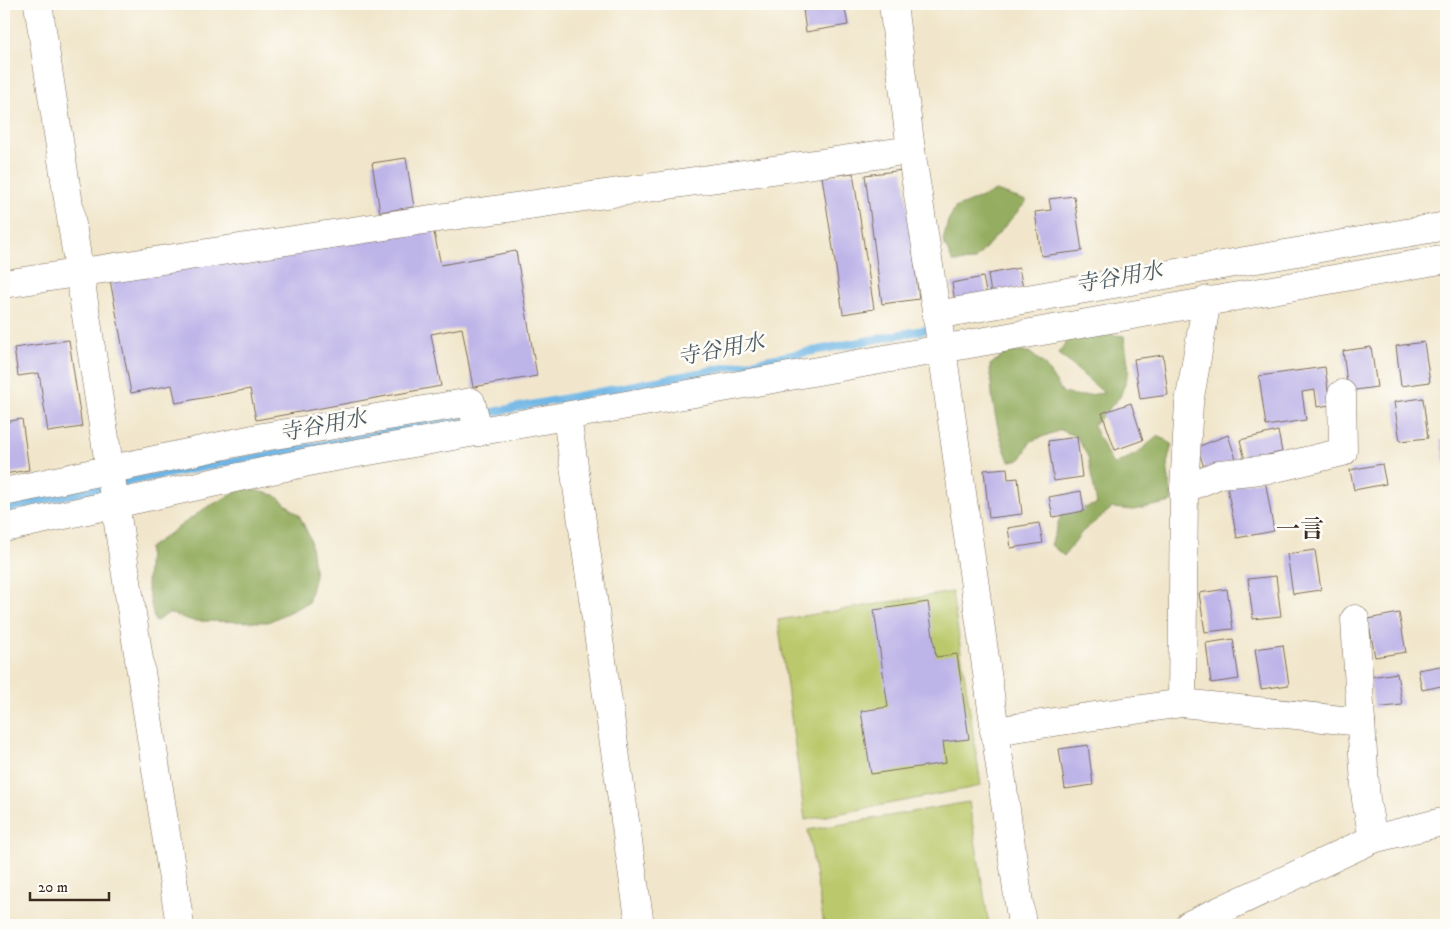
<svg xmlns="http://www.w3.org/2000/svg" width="1450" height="929" viewBox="0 0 1450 929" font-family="'IM FELL DW Pica','Noto Serif JP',serif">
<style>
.green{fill:#bbc96c;stroke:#7b7a45}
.forest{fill:#94ad60;stroke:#686c3f}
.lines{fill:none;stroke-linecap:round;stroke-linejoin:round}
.stream{stroke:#6db5e5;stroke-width:8}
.building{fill:#bdb4e8}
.minor-casing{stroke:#7b6c5b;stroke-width:29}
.minor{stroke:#fff;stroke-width:28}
.labels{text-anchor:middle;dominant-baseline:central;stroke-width:5;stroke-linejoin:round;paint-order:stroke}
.water-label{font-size:22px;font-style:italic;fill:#4c5b64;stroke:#fdfcf7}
.quarter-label{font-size:24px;font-weight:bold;fill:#3b2a1e;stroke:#fdfcf7}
</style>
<rect width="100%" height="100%" fill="#fdfcf7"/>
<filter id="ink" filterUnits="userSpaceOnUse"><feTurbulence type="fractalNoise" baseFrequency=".02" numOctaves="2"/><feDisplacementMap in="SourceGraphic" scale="10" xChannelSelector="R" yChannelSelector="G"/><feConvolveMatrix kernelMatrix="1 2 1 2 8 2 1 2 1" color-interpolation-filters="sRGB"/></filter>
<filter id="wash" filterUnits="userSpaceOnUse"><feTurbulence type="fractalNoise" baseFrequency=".0096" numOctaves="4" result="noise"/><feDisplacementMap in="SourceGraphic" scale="20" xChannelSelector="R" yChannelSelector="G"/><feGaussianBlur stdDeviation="1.12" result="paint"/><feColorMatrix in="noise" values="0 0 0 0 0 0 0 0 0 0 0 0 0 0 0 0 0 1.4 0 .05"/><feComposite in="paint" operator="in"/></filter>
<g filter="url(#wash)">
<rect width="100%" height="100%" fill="#f1e6cb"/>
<g class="green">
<path d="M 952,592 L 981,786 L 805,820 L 778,620 Z"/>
<path d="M 969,802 L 989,925 L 824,925 L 808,830 Z"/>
</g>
<g class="forest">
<path d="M 996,191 L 1027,201 L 974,261 L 953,262 L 943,241 L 948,221 L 955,208 Z"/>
<path d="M 1106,334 L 1124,336 L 1129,371 L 1120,397 L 1093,426 L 1113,465 L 1136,454 L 1158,436 L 1172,444 L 1167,464 L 1172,502 L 1133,510 L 1112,508 L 1082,532 L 1064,556 L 1051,545 L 1061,515 L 1097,504 L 1088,457 L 1077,437 L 1061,430 L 1031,441 L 1020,460 L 1009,461 C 996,429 991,399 990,365 L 1008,352 L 1029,352 L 1044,364 L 1063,393 L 1081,396 L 1104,393 L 1058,353 L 1067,341 Z"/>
<path d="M 244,488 L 275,495 L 299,515 L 310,538 L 315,576 L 308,603 L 268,622 L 193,621 L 169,613 L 155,622 L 147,586 L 149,548 L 204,509 Z"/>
</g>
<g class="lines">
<path class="stream" d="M 4,509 L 131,481 L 934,328"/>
</g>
<g id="blocks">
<g class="building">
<path d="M 834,4 L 844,4 L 848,25 L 806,32 L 803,9 Z"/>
<path d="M 406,158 L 414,207 L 380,212 L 372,163 Z"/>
<path d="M 903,170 L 919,299 L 882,304 L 865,175 Z"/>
<path d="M 853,173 L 874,309 L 843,314 L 822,177 Z"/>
<path d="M 1074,196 L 1082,251 L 1041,256 L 1035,212 L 1051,210 L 1049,199 Z"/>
<path d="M 431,219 L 441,265 L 516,251 L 537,376 L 473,387 L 462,328 L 431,334 L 441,386 L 256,420 L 250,389 L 176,403 L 172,385 L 131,393 L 108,269 Z"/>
<path d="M 1019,268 L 1023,288 L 991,294 L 988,274 Z"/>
<path d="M 983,277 L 987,297 L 955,303 L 952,283 Z"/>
<path d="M 69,340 L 82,427 L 48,432 L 39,373 L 18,376 L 14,348 Z"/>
<path d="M 1424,342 L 1430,382 L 1401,386 L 1396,346 Z"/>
<path d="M 1371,347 L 1377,387 L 1348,391 L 1343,351 Z"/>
<path d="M 1163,355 L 1168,395 L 1140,399 L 1134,359 Z"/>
<path d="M 1325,367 L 1330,405 L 1317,407 L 1315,390 L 1302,392 L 1306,420 L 1266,426 L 1259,376 Z"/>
<path d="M 1423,398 L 1428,438 L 1400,441 L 1394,402 Z"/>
<path d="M 1131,403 L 1143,440 L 1115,450 L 1102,413 Z"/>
<path d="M 22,419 L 29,470 L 4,474 L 4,422 Z"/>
<path d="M 1278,431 L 1282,452 L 1245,460 L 1240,440 Z"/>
<path d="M 1228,435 L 1236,459 L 1205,470 L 1197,447 Z"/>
<path d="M 1077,437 L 1082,477 L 1054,481 L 1048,441 Z"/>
<path d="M 1446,439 L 1446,467 L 1445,467 L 1440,440 Z"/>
<path d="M 1382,464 L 1386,484 L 1354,490 L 1350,470 Z"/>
<path d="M 1007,468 L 1008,479 L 1018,478 L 1022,514 L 989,518 L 984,470 Z"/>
<path d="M 1265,480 L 1274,531 L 1237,538 L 1227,487 Z"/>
<path d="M 1081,491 L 1084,511 L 1053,517 L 1049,497 Z"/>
<path d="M 1039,523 L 1043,543 L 1011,548 L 1008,528 Z"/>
<path d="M 1315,550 L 1321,590 L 1293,594 L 1287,554 Z"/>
<path d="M 1276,576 L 1281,616 L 1253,619 L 1248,579 Z"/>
<path d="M 1227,589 L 1233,629 L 1205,632 L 1199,593 Z"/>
<path d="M 928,602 L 936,657 L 957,654 L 969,739 L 943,742 L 946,763 L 871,774 L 861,711 L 888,707 L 874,610 Z"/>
<path d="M 1399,613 L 1406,652 L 1375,657 L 1368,619 Z"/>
<path d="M 1233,639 L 1239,679 L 1211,683 L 1206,643 Z"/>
<path d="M 1283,645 L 1289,685 L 1261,689 L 1255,649 Z"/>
<path d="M 1446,665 L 1446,685 L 1422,690 L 1418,670 Z"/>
<path d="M 1397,673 L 1402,705 L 1374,708 L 1370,677 Z"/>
<path d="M 1088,745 L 1093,785 L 1065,789 L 1059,749 Z"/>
</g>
</g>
</g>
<g filter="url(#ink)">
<use href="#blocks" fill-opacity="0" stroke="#7b6c5b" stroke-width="1"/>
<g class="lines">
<g class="minor-casing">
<g id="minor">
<path d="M 38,4 L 180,925"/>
<path d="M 893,4 L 911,150 L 942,349 L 1022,925"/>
<path d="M 4,284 L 431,219 L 911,150"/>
<path d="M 936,315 L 1446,226"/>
<path d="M 567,417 L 640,925"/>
<path d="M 1184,489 L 1220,474 L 1272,469 L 1343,452 L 1342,394"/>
<path d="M 4,492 L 263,437 L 471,402 L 479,432"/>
<path d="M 4,528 L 313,461 L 1446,259"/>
<path d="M 1355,619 L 1361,722"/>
<path d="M 1182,703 L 1184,489 L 1189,403 L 1207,300"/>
<path d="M 994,731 L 1182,703 L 1361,722 L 1366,800 L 1373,839"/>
<path d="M 1189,925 L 1373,839 L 1446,821"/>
</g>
</g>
<use href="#minor" class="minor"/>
</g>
</g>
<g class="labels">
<g class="water-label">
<text transform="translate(1119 278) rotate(-10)">寺谷用水</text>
<text transform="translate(721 350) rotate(-11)">寺谷用水</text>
<text transform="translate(323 426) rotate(-11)">寺谷用水</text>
</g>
<g class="quarter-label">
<text x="1300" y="530">一言</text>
</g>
</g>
<rect width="1450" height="929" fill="none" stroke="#fdfcf7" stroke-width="20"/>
<path d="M30 892v8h79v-8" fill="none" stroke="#3b2a1e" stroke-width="2.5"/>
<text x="38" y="892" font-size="15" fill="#3b2a1e" stroke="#fdfcf7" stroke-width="4" paint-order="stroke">20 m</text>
</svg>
